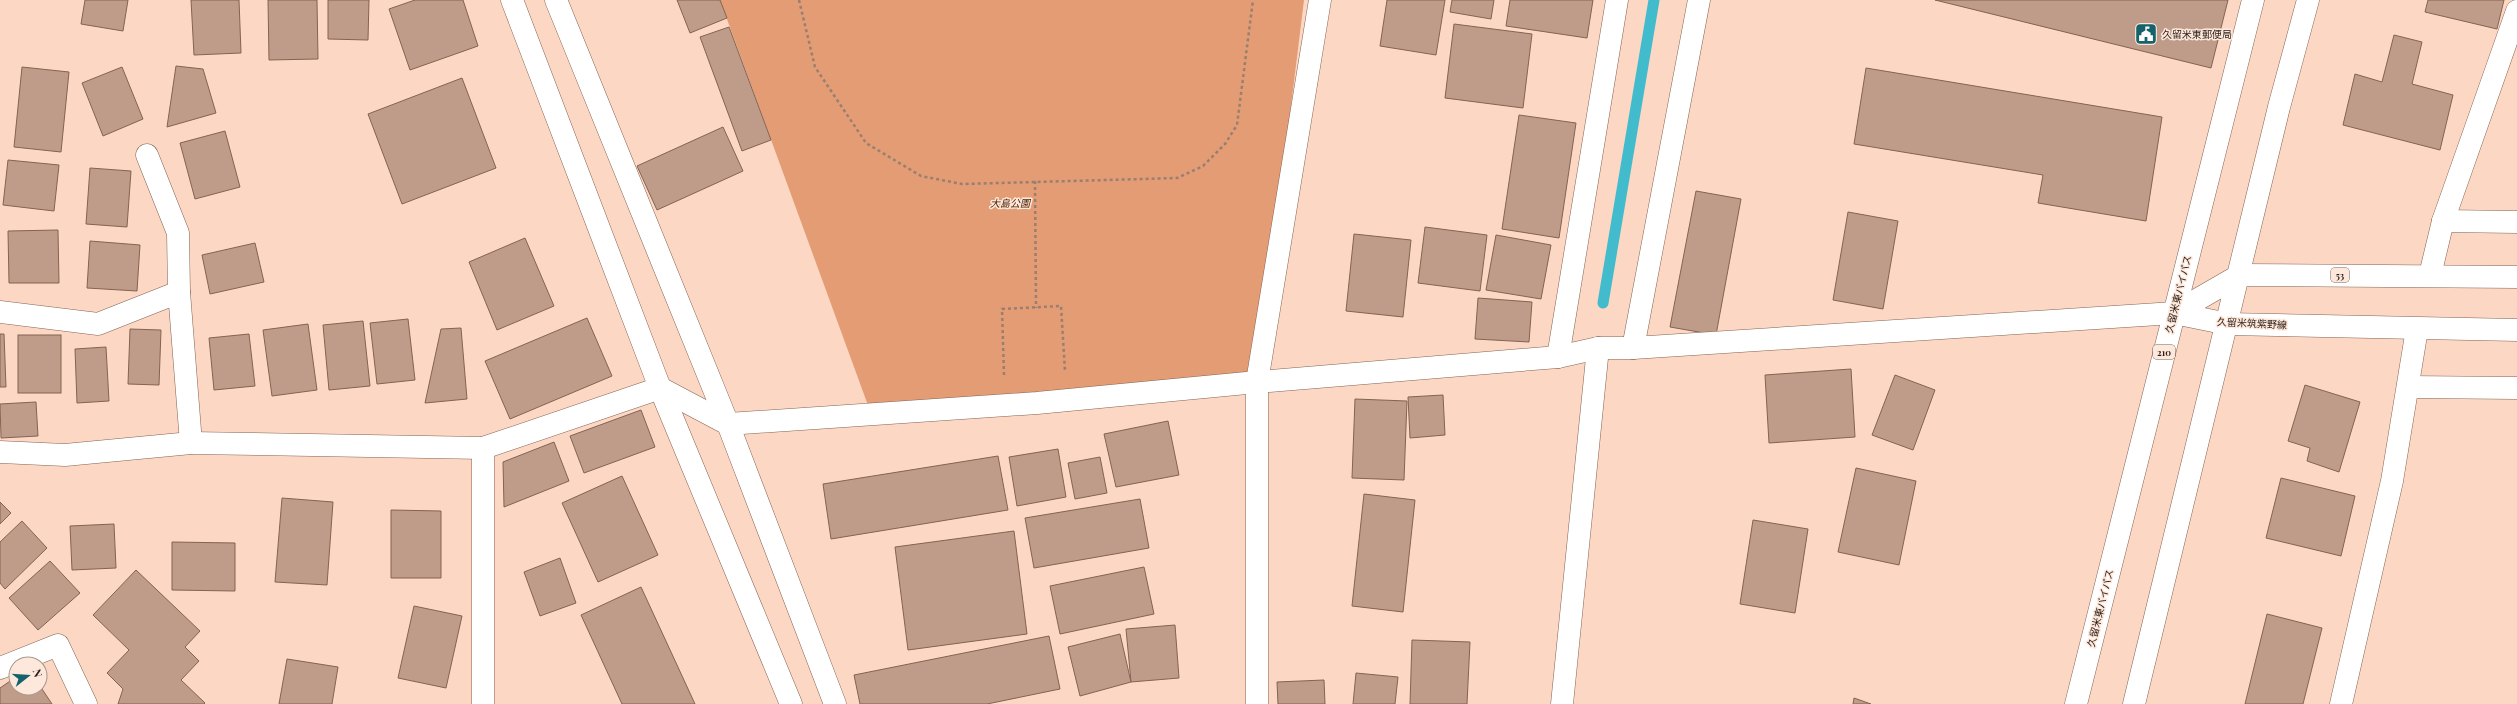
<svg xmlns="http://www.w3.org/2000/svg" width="2517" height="704" viewBox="0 0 2517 704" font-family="'Playfair Display','Noto Sans JP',serif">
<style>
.green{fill:#e39c74}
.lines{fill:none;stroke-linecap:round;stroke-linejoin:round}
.stream{stroke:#42bccc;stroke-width:11}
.building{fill:#bf9c89;stroke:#836351}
.minor-casing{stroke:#846452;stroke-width:23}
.tertiary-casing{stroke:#846452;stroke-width:23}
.primary-casing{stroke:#846452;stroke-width:23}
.trunk-casing{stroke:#846452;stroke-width:23}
.path{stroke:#997f71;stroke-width:2.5;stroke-dasharray:3 3;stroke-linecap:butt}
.minor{stroke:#fff;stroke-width:22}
.tertiary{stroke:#fff;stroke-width:22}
.primary{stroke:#fff;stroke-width:22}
.trunk{stroke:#fff;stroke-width:22}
.labels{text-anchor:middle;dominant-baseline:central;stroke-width:3;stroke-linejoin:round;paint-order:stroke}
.shield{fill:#fee8dc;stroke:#6a5a51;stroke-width:1}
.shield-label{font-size:9px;font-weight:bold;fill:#2a1d16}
.poi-label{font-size:10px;fill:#2a1d16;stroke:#fee8dc;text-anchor:start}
.park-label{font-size:10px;font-style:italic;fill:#4f2000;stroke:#fee8dc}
.street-label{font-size:10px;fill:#2a1d16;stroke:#fee8dc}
</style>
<rect width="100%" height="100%" fill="#fcd7c3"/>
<path class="green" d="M 720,0 L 1304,0 L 1257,382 L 873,419 Z"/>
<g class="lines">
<path class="stream" d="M 1603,303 L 1654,0"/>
</g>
<g class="building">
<path d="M 85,0 L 128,0 L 123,31 L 81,24 Z"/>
<path d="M 191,0 L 239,0 L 241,53 L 194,55 Z"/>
<path d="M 268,0 L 317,0 L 318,59 L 269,60 Z"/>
<path d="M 328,0 L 369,0 L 368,40 L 328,39 Z"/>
<path d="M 415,0 L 463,0 L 478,46 L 410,70 L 389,9 Z"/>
<path d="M 677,0 L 720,0 L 727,18 L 690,33 Z"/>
<path d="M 1387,0 L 1445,0 L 1436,55 L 1380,46 Z"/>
<path d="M 1452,0 L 1494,0 L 1491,19 L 1450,12 Z"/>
<path d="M 1510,0 L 1593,0 L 1587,38 L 1506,26 Z"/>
<path d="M 1935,0 L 2228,0 L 2211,68 Z"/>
<path d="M 2428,0 L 2504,0 L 2497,29 L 2425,12 Z"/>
<path d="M 1454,24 L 1532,34 L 1523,108 L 1445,98 Z"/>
<path d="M 729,27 L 771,140 L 742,151 L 700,37 Z"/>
<path d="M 2394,35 L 2422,42 L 2412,84 L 2453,95 L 2440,150 L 2343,125 L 2355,74 L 2382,82 Z"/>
<path d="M 176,66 L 203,69 L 216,113 L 167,127 Z"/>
<path d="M 22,67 L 69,72 L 61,152 L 14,147 Z"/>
<path d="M 122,67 L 143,119 L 103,136 L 82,83 Z"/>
<path d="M 1866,68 L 2162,117 L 2146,221 L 2038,203 L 2043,175 L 1854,144 Z"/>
<path d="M 462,78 L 496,168 L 402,204 L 368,114 Z"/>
<path d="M 1519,115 L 1576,123 L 1559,238 L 1502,229 Z"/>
<path d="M 723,127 L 743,171 L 657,210 L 637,166 Z"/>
<path d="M 225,131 L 240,187 L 195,199 L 180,143 Z"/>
<path d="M 8,160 L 59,165 L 54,211 L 3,205 Z"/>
<path d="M 90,168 L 131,171 L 127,227 L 86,224 Z"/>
<path d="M 1696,191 L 1741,199 L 1716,335 L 1670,327 Z"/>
<path d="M 1848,212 L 1898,221 L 1883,309 L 1833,300 Z"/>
<path d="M 1425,227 L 1487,235 L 1480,291 L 1418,283 Z"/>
<path d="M 58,230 L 59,283 L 9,283 L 8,231 Z"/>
<path d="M 1354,234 L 1411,240 L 1403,317 L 1346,311 Z"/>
<path d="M 1496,235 L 1551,245 L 1541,299 L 1486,290 Z"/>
<path d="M 525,238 L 554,306 L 497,330 L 469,262 Z"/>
<path d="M 90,241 L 140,245 L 137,291 L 87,288 Z"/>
<path d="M 255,243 L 264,282 L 210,294 L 202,255 Z"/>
<path d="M 1478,298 L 1532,302 L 1529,342 L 1475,339 Z"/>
<path d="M 587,318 L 612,376 L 510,419 L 485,361 Z"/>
<path d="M 408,319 L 415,380 L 377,384 L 370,323 Z"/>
<path d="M 363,321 L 370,386 L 329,390 L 323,325 Z"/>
<path d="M 308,324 L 317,390 L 272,396 L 263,330 Z"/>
<path d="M 461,328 L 467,399 L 425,403 L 441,329 Z"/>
<path d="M 130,329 L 161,330 L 159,385 L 128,384 Z"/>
<path d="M 0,334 L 4,334 L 6,387 L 0,387 Z"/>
<path d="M 249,334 L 255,386 L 214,390 L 209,338 Z"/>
<rect x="18" y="335" width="43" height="58"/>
<path d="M 106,347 L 109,401 L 77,403 L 75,349 Z"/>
<path d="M 1851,369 L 1855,437 L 1769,443 L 1765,375 Z"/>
<path d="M 1895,375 L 1935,390 L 1913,450 L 1872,435 Z"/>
<path d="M 2305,385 L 2360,402 L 2339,472 L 2307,461 L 2310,448 L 2288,441 Z"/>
<path d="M 1443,395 L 1445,435 L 1410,438 L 1408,397 Z"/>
<path d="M 1355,399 L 1407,401 L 1404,480 L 1352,478 Z"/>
<path d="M 36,402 L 38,436 L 1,438 L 0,404 Z"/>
<path d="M 641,410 L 655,447 L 584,473 L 570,436 Z"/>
<path d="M 1168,421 L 1179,475 L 1116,487 L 1104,434 Z"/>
<path d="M 554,442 L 569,481 L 504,507 L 503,462 Z"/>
<path d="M 1058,449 L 1066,497 L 1017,506 L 1009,457 Z"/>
<path d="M 998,456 L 1008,510 L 831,539 L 823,484 Z"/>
<path d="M 1100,457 L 1107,493 L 1075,499 L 1068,463 Z"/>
<path d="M 1856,468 L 1916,481 L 1899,565 L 1838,552 Z"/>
<path d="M 622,476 L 658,555 L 598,582 L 562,503 Z"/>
<path d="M 2281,478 L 2355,496 L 2341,556 L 2266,538 Z"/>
<path d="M 1364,494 L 1415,500 L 1403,612 L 1352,606 Z"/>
<path d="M 282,498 L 333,502 L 327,585 L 275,582 Z"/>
<path d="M 1140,499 L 1149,548 L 1034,568 L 1025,518 Z"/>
<path d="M 0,502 L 11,513 L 0,524 Z"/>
<path d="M 391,510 L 441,511 L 441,578 L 391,578 Z"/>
<path d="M 1753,520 L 1808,529 L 1795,613 L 1740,604 Z"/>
<path d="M 22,521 L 47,548 L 5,589 L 0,583 L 0,542 Z"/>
<path d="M 114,524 L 116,568 L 72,570 L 70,526 Z"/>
<path d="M 1014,531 L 1027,634 L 908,650 L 895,547 Z"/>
<path d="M 172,542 L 235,543 L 235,591 L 172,590 Z"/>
<path d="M 560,558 L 576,603 L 540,616 L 524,572 Z"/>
<path d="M 50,561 L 80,593 L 38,630 L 9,598 Z"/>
<path d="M 1144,567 L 1154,614 L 1060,634 L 1050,586 Z"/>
<path d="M 136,570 L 200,631 L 185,647 L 199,661 L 181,680 L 205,703 L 204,704 L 118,704 L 123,689 L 107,673 L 129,650 L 93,615 Z"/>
<path d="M 641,587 L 695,704 L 622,704 L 581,615 Z"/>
<path d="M 414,606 L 462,616 L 446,688 L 398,678 Z"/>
<path d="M 2267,614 L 2322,628 L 2303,704 L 2245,704 Z"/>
<path d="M 1175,625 L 1179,678 L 1131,682 L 1126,629 Z"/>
<path d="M 1120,634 L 1131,682 L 1080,696 L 1068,647 Z"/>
<path d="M 1049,636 L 1060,689 L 987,704 L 860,704 L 854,675 Z"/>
<path d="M 1412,640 L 1470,642 L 1467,704 L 1410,704 Z"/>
<path d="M 287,659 L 338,667 L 332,704 L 279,704 Z"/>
<path d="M 1356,673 L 1398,677 L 1395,704 L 1353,704 Z"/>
<path d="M 16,677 L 16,688 L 40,688 L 40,686 L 52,704 L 0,704 L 0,688 Z"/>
<path d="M 1324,680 L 1325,704 L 1278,704 L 1277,682 Z"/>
<path d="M 1854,698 L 1871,704 L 1853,704 Z"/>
</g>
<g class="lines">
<g class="minor-casing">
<g id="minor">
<path d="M 147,155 L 178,233 L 179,292 L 191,443"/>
<path d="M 2443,221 L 2517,222"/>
<path d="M 2430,275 L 2443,221 L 2517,11"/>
<path d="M 0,312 L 98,324 L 179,292"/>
<path d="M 2408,387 L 2517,388"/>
<path d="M 0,452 L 65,455 L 191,443 L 483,448 L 660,388 L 728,424 L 1037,403 L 1257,382 L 1558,357 L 1598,348 L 1633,348"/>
<path d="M 0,668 L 58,645 L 86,704"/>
<path d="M 483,704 L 483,448"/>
<path d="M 1257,704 L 1257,382 L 1320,0"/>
<path d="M 1562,704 L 1598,348"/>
<path d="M 2341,704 L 2392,481 L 2417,329"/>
</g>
</g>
<g class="tertiary-casing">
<g id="tertiary">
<path d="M 512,0 L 660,388 L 791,704"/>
<path d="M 556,0 L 728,424 L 835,704"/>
<path d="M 1699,0 L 1633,348 L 2174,313"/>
<path d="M 1558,357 L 1617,0"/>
</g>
</g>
<g class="primary-casing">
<g id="primary">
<path d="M 2174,313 L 2240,275 L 2517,277"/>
<path d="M 2174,313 L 2228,324 L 2517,330"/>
</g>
</g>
<g class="trunk-casing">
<g id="trunk">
<path d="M 2076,704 L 2253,0"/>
<path d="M 2134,704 L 2279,107 L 2308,0"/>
</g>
</g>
<g class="path">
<path d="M 799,0 L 815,67 L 866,143 L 921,176 L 962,184 L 1177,178 L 1203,166 L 1225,144 L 1237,125 L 1253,0"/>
<path d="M 1035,181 L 1036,308"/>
<path d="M 1004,375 L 1002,309 L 1061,306 L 1065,371"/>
</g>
<use href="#minor" class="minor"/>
<use href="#tertiary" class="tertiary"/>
<use href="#primary" class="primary"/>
<use href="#trunk" class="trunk"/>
</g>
<defs>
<g id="civic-square" transform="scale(1.15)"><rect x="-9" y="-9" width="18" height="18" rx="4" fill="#14626c" stroke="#fee8dc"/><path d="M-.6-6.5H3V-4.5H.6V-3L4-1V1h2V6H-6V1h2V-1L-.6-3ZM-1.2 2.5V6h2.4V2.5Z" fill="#fff"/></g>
</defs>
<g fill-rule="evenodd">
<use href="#civic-square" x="2146" y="34"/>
</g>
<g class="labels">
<g class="shield">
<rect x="2331" y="268" width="18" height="14" rx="3"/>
<rect x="2153" y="345" width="22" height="14" rx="3"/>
</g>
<g class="shield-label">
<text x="2340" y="275">53</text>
<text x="2164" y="352">210</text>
</g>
<g class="poi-label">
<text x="2162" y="34">久留米東郵便局</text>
</g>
<g class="park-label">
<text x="1010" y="203">大島公園</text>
</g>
<g class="street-label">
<text transform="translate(2178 294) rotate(-76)">久留米東バイパス</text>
<text transform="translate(2252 323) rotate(3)">久留米筑紫野線</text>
<text transform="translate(2100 608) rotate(-76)">久留米東バイパス</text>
</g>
</g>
<g transform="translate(28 676) rotate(73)"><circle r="19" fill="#fee8dc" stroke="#a9978d"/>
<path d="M0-3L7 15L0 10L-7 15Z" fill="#14626c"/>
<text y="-6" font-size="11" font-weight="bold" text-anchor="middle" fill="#2a1d16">N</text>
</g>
</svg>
